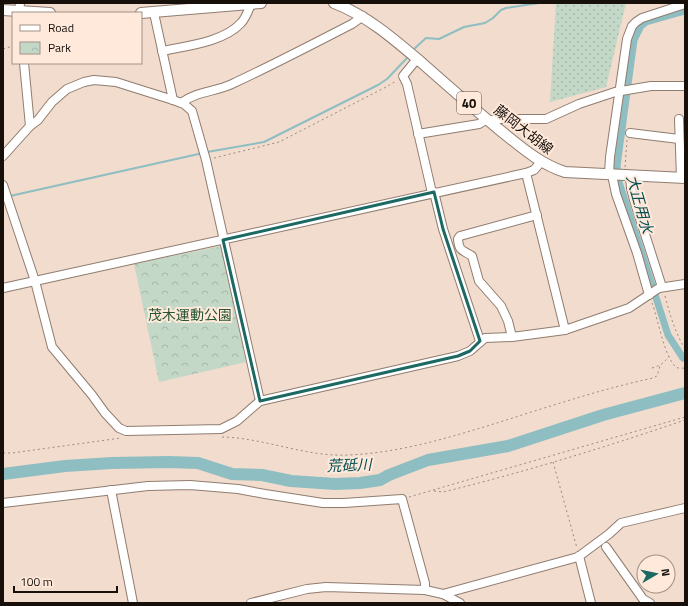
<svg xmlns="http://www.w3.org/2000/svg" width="688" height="606" viewBox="0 0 688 606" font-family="'Titillium Web','Noto Sans JP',sans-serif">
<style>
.grass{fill:url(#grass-dots)}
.park{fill:url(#park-crowns)}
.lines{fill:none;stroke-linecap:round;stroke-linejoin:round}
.stream{stroke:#8ebec1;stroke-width:2}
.canal{stroke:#8ebec1;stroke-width:7}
.river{stroke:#8ebec1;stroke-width:12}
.minor-casing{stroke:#907d70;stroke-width:10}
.major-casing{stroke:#907d70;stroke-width:12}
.path{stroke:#9a8b80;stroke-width:1;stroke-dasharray:2 3;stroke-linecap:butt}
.minor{stroke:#fff;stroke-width:8}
.major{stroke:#fff;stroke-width:10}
.marked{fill:none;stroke:#1c6862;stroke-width:3;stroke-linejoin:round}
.labels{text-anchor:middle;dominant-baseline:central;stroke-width:4;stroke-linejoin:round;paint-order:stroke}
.shield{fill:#ffe9db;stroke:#5c5049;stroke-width:1}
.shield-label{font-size:13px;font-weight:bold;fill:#160f0a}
.street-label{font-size:14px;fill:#160f0a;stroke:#ffe9db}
.park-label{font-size:14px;fill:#255632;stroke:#ffe9db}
.water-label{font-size:15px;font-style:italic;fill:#024e52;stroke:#ffe9db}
</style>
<defs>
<pattern id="grass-dots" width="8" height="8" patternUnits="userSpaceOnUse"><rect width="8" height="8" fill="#c3d8c7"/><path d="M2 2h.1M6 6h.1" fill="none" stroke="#a7b8aa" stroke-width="1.8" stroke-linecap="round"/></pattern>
<pattern id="park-crowns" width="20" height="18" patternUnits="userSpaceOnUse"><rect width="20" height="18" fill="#c3d8c7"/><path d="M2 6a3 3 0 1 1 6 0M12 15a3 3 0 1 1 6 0" fill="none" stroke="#a7b8aa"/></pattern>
</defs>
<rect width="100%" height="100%" fill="#f1dcce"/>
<path class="grass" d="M 556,3 L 626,3 L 606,87 L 550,102 Z"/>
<path class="park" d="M 221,246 L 246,362 L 159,382 L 134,264 Z"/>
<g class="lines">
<g class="stream">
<path d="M 414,49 L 426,38 L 439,39 L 464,27 L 485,23 L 493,18 L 501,10 L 506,8 L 539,3"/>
<path d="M 207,152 L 264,142 L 378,85 L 387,79 L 407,58"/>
<path d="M 10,196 L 203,153"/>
</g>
<path class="canal" d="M 683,358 L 668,335 L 619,182 L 617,166 L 634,40 L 641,26 L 646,22 L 685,11"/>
<path class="river" d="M 3,474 L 65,466 L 112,463 L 169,462 L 198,463 L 232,474 L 262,475 L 291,481 L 335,484 L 360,483 L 380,480 L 389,475 L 428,460 L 508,446 L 603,415 L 685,393"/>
<g class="minor-casing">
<g id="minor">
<path d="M 19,13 L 20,3"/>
<path d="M 154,13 L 173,100"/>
<path d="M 162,51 C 186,46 224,42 241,23 C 246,18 248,11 251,4"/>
<path d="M 417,59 L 403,76 L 407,84 L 432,193"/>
<path d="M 181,103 C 197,91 215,92 232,84 C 273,65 313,44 352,24 L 363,16"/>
<path d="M 679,119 L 681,178"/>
<path d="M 489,121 L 498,119 L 546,119 L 579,104 L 615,92 L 651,86 L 685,86"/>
<path d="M 30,126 L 38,120 L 52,102 L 67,89 L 84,82 L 94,80 L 116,82 L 173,100 L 184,104 L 192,111 L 206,160 L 260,401"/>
<path d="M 630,133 L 679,139"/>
<path d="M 418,134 L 479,124 L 487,119"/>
<path d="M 3,156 L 30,126 L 24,63"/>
<path d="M 526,173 L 565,330"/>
<path d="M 609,174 L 610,157 L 627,39 L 632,26 L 636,22 L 642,18 L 685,4"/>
<path d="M 612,175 L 616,194 L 637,253 L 649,295"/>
<path d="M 630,176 L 631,188 L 634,200 L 662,287"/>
<path d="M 3,185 L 35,281 L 52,347 L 92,395 L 105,413 L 119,428 L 126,431 L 221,429 L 237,421 L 260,401 L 458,356 L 470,351 L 485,338 L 512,337 L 565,330 L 629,308 L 659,288 L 685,284"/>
<path d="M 434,192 L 443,229 L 480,341"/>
<path d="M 3,288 L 526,173 L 534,170 L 541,162"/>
<path d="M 512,337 L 508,321 L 501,306 L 479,281 L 472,256 C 463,250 459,252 458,239 L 460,236 L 537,215"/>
<path d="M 111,490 L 133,603"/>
<path d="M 3,503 L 148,486 L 190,485 L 238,489 L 265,494 L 323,503 L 344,503 L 402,499 L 425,583 L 425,590"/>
<path d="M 606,547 L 643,599 L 650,603"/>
<path d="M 579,556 L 591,603"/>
<path d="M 443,594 L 578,557 L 609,534 L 621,523 L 685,508"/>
<path d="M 251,603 L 307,589 L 326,587 L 425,590 L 443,594 L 460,603"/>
</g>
</g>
<g class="major-casing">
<g id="major">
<path d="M 334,3 C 368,16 395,40 422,63 C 448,86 474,109 501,131 C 521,147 540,164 565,172 L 685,178"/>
<path d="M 3,10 L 50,13"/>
<path d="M 141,13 L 261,3"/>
</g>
</g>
<g class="path">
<path d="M 3,49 L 13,46"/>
<path d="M 214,158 L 279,142 L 388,86 L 396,81"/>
<path d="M 625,167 L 627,140"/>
<path d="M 665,296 C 670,315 675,332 685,349"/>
<path d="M 652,303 C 658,318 664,357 676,367 C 679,369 682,368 685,368"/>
<path d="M 652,368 C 660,366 664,363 669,356"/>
<path d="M 222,437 C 265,438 305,457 348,455 C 396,453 441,440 487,426 C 542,409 597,390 653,378 L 657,376 L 660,366"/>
<path d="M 3,453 L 12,453 L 121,438"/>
<path d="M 553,462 L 577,548"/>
<path d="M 434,491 L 443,492 C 525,472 606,447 685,420"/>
<path d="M 409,497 L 685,417"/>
</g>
<use href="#minor" class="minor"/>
<use href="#major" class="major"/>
</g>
<path class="marked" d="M 434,192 L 443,229 L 480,341 L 470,351 L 458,356 L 260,401 L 223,240 Z"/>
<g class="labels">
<rect class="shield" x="457" y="92" width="24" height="22" rx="3"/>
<g class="shield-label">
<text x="469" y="103">40</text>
</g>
<g class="street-label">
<text transform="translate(524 129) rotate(38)">藤岡大胡線</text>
</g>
<g class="park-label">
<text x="190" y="314">茂木運動公園</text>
</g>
<g class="water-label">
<text transform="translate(640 204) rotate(74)">大正用水</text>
<text transform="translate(349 465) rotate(-2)">荒砥川</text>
</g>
</g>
<rect width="688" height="606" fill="none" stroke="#160f0a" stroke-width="8"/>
<rect x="12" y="12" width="130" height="52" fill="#ffe9db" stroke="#a29287"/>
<rect x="20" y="25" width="20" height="6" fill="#ffffff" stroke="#a29287"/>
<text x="48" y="32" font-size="12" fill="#160f0a">Road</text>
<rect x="20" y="42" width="20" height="12" fill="url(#park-crowns)" stroke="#a29287"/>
<text x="48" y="52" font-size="12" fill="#160f0a">Park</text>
<g transform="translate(656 574) rotate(81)"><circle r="19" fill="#ffe9db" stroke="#a29287"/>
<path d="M0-3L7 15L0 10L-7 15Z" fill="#1c6862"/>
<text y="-6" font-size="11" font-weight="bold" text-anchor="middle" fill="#160f0a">N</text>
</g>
<path d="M14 586v6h103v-6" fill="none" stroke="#160f0a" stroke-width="2"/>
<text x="20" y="586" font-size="12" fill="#160f0a" stroke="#ffe9db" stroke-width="3" paint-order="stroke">100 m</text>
</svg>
